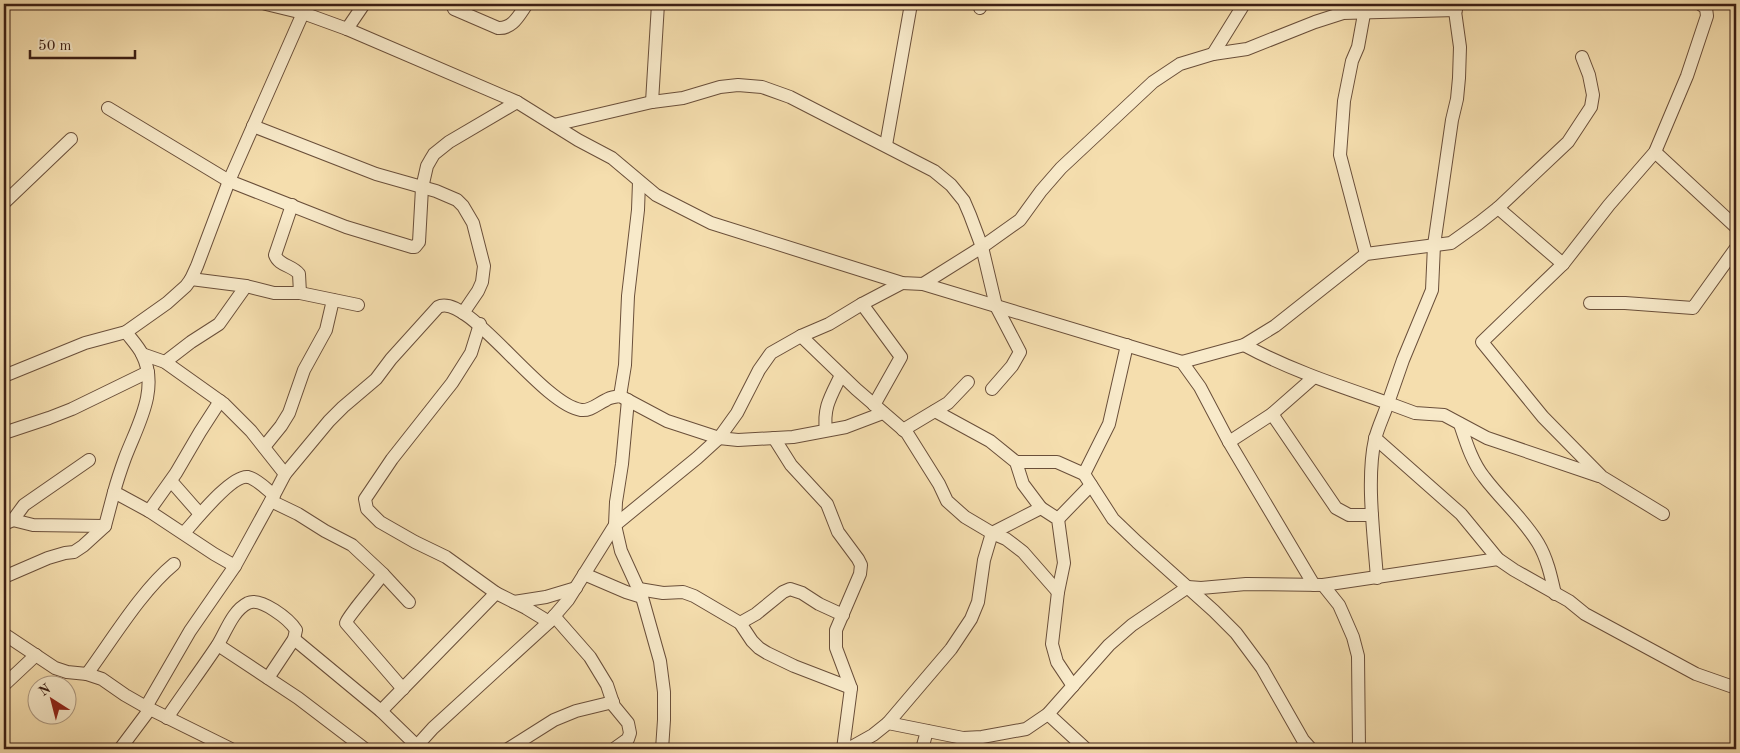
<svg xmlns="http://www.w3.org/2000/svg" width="1740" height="753" viewBox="0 0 1740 753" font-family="'Old Standard TT',serif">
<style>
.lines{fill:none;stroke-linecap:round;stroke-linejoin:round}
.street-casing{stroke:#6a4f3a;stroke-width:14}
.street{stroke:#f8eaca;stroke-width:12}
</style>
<rect width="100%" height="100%" fill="#f5deae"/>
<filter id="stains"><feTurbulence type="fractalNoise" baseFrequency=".004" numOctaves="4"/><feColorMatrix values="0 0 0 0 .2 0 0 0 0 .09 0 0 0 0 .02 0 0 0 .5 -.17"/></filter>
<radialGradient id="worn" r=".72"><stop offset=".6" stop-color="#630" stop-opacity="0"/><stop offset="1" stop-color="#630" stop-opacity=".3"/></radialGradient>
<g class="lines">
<g class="street-casing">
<g id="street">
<path d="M 266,4 L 303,13 L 347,29 L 517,102 L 578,140 L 612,158 L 656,195 L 711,223 L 902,283 L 923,284 L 1182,362 L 1200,387 L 1229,442 L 1314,585"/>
<path d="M 452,4 L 454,9 L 498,28 C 513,29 519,15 527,4"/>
<path d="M 979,4 L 980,8"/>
<path d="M 1454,4 L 1460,47 L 1459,78 L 1457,99 L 1452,120 L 1434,245 L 1432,290 L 1403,360 L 1388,403 L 1415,413 L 1444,415 L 1487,438 L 1599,476"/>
<path d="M 1364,14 L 1358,47 L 1352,61 L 1344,101 L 1340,155 L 1366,254"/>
<path d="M 347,29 L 364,4"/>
<path d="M 1213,54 L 1244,4"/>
<path d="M 652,102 L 658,4"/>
<path d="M 108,108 L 229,181 L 346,227 L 412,247 L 415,247 L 419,242 L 422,188 L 427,166 L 431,159 L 434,154 L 449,142 L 517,102"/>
<path d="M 554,125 L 652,102 L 683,98 L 720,87 L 738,85 L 762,87 L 790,97 L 934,171 L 951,185 L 964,201 L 970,215 L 982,247 L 996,306 L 1020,352 L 1012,366 L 992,389"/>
<path d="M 253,126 L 376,174 L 436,191 L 457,200 L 463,206 L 473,223 L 484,266 L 482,282 L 478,291 L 463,313"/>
<path d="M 886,145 L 911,4"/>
<path d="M 1655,152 L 1736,227"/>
<path d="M 4,203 L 71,139"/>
<path d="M 292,205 L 275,255 C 279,266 292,265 299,274 L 300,293"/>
<path d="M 1498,208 L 1563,264"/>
<path d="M 191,279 L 246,286 L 274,293 L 300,293 L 358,305"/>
<path d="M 923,284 L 982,247 L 1020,220 L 1041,191 L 1061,168 L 1153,82 L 1180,64 L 1213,54 L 1247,49 L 1315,22 L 1343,13 L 1456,10"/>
<path d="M 1590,303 L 1625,303 L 1693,308 L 1736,248"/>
<path d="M 862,304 L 901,357 L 874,405"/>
<path d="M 480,324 L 471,353 L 452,383 L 392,459 L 365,499 L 367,509 L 380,522 L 415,542 L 446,557 L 496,593 L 526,608 L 549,622"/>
<path d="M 126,332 C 131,339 138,346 142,354 C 160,389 137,426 125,458 C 121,469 117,481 114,492 L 149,511 L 214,554 L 235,566"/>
<path d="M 801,336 L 856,389 L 907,433 L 939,484 L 947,501 L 965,517 L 992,533 L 1006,539 L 1023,552 L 1058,592"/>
<path d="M 1244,345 C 1290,370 1339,386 1388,403 C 1384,415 1378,427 1375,439 C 1366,479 1374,536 1377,578"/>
<path d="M 142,354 L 165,362 L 224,404 L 251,431 L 285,474"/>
<path d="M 165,362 L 191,342 L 219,324 L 246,286"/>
<path d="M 1182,362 L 1244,345 L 1275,326 L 1366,254 L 1451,243 L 1479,223 L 1498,208 L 1568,142 L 1591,107 L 1593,95 L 1589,75 L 1582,57"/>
<path d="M 4,376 L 85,343 L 126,332 L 167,303 L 186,286 L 191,279 L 197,266 L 229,181 L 303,13"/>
<path d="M 620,396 L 625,365 L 628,296 L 638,210 L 639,182"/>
<path d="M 628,400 L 622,464 L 616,502 L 615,525 L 621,551 L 642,597 L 660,661 L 664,692 L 664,720 L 662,749"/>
<path d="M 1272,414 L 1336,508 L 1349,515 L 1372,515"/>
<path d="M 1460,424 C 1466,442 1472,462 1484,477 C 1501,500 1523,518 1538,543 C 1547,558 1551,576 1555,594"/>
<path d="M 826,430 C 823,407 831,396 841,375"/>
<path d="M 903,430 L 948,403 L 968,382"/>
<path d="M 4,433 L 49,418 L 72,409 L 148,372"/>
<path d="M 774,438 L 791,465 L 827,504 L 838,532 L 858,559 L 861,565 L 860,574 L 836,630 L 836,648 L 851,688 L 843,749"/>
<path d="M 1375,438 L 1461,514 L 1498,559 L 1514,570 L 1569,601 L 1585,614 L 1696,674 L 1736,688"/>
<path d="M 1229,442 L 1272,414 L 1313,378"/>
<path d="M 264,447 L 281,426 L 289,413 L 304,370 L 326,330 L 333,300"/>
<path d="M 1016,462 L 1057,462 L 1084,474 L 1113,519 L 1137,542 L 1214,611 L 1236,633 L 1262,668 L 1303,740 L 1311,749"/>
<path d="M 1084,474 L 1109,424 L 1127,345"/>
<path d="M 171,481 L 200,514"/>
<path d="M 271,501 L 298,514 L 325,531 L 352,545 L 383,574 L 409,602"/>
<path d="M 1041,508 L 1058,519 L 1064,563 L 1058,592 L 1052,644 L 1057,662 L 1073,686"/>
<path d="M 149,511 L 176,473 L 200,432 L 220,401"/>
<path d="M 1663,514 L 1602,477 L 1543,417 L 1482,342 L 1563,264 L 1609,205 L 1655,152 L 1687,76 L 1707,16 L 1706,8 L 1700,4"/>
<path d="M 1058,519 L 1091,485"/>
<path d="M 13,520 L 33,525 L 105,526"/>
<path d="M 4,524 L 13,520 L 24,505 L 89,460"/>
<path d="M 184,533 C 194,522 232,474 248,477 C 257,479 266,489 274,495 L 285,474 L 329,421 L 343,407 L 376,379 L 391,359 L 438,307 C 467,291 541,404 581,410 C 591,411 597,404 606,400 C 610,397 615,397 620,396 L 667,421 L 719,438 L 738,440 L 793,437 L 846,427 L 883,413"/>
<path d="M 383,574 C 377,583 347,617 346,623 L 403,689"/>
<path d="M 584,574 L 626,592 L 642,597"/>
<path d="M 4,577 L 48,558 L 65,553 L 74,552 L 83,546 L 105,526 L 114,492"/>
<path d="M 1323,585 L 1339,605 L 1343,614 L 1353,637 L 1358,656 L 1359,749"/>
<path d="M 639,589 L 663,593 L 683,592 L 694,596 L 740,623 L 752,641 L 759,648 L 767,653 L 794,666 L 851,688"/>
<path d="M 514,602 L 546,597 L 576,588"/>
<path d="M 554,616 L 590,657 L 607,685 L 614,706 L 628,723 L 630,733 L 628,739 L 614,749"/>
<path d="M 740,623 L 756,614 L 783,592 L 790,589 L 802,593 L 819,604 L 843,615"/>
<path d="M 4,634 L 55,668 L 67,672 L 87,674 L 102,679 L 125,695 L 146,707 L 231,749"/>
<path d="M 294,639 L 381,711 L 417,746"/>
<path d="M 218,645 L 298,698 L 365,749"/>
<path d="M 87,674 C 112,640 142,590 174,564"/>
<path d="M 4,685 L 36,655"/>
<path d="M 146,707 L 190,631 L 235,566 L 274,495"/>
<path d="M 381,711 L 496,593"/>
<path d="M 1048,714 L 1086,749"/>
<path d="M 167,718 C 183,694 201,670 217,646 C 226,632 232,611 248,603 C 261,597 289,619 296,630 L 294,639 L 268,678"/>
<path d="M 888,723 L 951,649 L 971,619 L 978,602 L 984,560 L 992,533 L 1041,508 L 1023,484 L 1016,462 L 990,441 L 935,411"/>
<path d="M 120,749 L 150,709"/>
<path d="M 414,749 L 433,728 L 549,622 L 568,600 L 615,525 L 697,458 L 719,438 L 737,413 L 759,370 L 771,353 L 801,336 L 829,324 L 862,304 L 902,283"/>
<path d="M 508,749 L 554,720 L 576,711 L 613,702"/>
<path d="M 848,749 L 873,735 L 888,723 L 963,738 L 982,737 L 1026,729 L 1048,714 L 1109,645 L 1132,625 L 1188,587 L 1201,588 L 1246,584 L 1323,585 L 1498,559"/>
<path d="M 922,749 L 927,731"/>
</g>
</g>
<use href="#street" class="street"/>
</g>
<rect width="1740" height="753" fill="none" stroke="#f5deae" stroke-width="20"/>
<rect x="5" y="5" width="1730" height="743" fill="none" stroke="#3c1f14" stroke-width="2.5"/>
<rect x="10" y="10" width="1720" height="733" fill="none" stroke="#3c1f14"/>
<g transform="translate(52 700) rotate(324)"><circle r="24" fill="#f8eaca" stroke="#ad9981"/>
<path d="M0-4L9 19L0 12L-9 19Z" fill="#8f2418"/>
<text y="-8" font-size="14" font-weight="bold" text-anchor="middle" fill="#3c1f14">N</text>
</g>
<path d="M30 50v8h105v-8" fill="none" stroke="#3c1f14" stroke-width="2.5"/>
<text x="38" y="50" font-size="15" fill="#3c1f14" stroke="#f8eaca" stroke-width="4" paint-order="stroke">50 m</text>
<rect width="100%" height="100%" filter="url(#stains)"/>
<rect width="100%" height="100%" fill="url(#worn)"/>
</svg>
